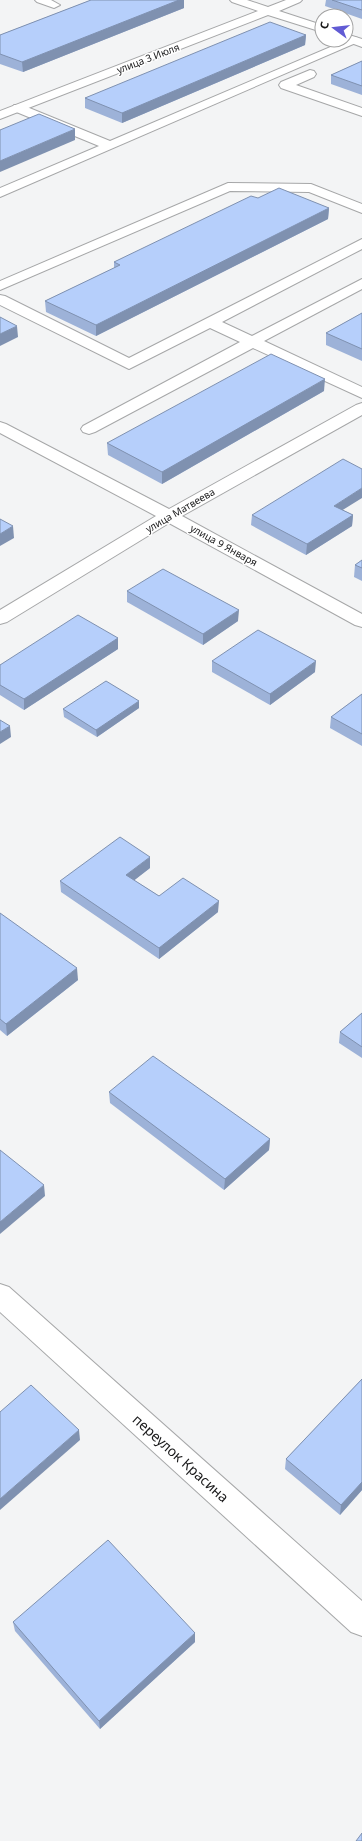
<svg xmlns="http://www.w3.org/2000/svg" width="362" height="1841" viewBox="0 0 362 1841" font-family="'Noto Sans',sans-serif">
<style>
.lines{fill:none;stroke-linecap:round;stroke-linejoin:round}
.service-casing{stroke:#a6a7a8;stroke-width:2}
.minor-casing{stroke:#a6a7a8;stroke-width:2}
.service{fill:#fff;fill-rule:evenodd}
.minor{fill:#fff;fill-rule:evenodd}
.wall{fill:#9db2d8}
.shaded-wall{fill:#7f91b0}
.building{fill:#b6cffb;stroke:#7f91b0}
.labels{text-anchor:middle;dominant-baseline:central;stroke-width:3;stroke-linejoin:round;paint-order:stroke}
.far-street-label{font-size:10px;fill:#181819;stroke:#fff}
.near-street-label{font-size:14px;fill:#181819;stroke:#fff}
</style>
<rect width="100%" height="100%" fill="#f3f4f5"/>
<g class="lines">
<g class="service-casing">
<g id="service">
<path d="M 354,37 L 358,38 L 360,40 L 358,42 L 0,197 L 0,188 L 99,146 L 14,111 L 12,108 L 14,105 L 22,105 L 110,141 Z"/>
<path d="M 310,70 L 314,71 L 316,74 L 314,77 L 296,85 L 362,108 L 362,116 L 281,88 L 279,85 L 281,82 Z"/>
<path d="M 228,183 L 311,184 L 362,204 L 362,213 L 309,192 L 230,191 L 0,290 L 0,281 Z"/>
<path d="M 362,239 L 362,249 L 222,322 L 252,336 L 362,279 L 362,289 L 264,341 L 362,387 L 362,398 L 253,348 L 95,432 L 89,434 L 83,432 L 81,429 L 83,426 L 240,342 L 210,328 L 129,369 L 0,305 L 0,295 L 5,296 L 129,358 Z"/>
</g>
</g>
<g class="minor-casing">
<g id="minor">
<path d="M 35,0 L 51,0 L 60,5 L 54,8 L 37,2 Z"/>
<path d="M 230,0 L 247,0 L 268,7 L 286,0 L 302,0 L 300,2 L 279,11 L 322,25 L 322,32 L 268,15 L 0,119 L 0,111 L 258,11 L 232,2 Z"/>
<path d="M 346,34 L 362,39 L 362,47 L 343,40 L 346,40 Z"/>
<path d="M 362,403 L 362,415 L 182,516 L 362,614 L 362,627 L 355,625 L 169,523 L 7,622 L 0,624 L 0,610 L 156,516 L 0,433 L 0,422 L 6,424 L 169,509 L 356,405 Z"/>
<path d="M 0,1284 L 9,1287 L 362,1601 L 362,1636 L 351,1632 L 0,1312 Z"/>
</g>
</g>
<use href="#service" class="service"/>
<use href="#minor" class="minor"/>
</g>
<g class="wall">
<path d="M 91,0 L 184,0 L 184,8 L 23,72 L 0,64 L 0,35 Z"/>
<path d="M 326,0 L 362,0 L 362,19 L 325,6 Z"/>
<path d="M 306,35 L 305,45 L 122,123 L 85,108 L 85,98 Z"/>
<path d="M 362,61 L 362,95 L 331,84 L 331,75 Z"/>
<path d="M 329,208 L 328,219 L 96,336 L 46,312 L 45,301 L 114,268 L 114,262 Z"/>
<path d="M 362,313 L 362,361 L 326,345 L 326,333 Z"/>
<path d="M 324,391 L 162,484 L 108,455 L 107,443 Z"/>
<path d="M 343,510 L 353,515 L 352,526 L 306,555 L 251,525 L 252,515 Z"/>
<path d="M 362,560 L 362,581 L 354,577 L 355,565 Z"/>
<path d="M 127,591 L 238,621 L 203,645 L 127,602 Z"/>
<path d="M 118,638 L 118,649 L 24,710 L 0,695 L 0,665 Z"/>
<path d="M 212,661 L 315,672 L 270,705 L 212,672 Z"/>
<path d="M 362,694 L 362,746 L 330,728 L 331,717 Z"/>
<path d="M 139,708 L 97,737 L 64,717 L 63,709 Z"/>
<path d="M 150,868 L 134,880 L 159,896 L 218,912 L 159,959 L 61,892 L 60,881 Z"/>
<path d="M 0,913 L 78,980 L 7,1036 L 0,1030 Z"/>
<path d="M 362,1013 L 362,1058 L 339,1043 L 340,1032 Z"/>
<path d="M 109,1092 L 270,1139 L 269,1150 L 224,1190 L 110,1103 Z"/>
<path d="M 362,1379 L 362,1490 L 340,1515 L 285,1469 L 286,1459 Z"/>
<path d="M 13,1622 L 195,1642 L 100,1729 L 15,1631 Z"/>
</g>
<g class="shaded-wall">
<path d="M 179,0 L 184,0 L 184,8 L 23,72 L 22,62 Z"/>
<path d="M 306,35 L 305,45 L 122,123 L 122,113 Z"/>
<path d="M 75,129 L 75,140 L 0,172 L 0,161 Z"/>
<path d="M 329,208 L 328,219 L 96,336 L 96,325 Z"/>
<path d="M 17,326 L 18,337 L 0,346 L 0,334 Z"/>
<path d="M 325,379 L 324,391 L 162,484 L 162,472 Z"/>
<path d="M 362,488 L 362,498 L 333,516 L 334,506 Z"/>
<path d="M 353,515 L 352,526 L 306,555 L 307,544 Z"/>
<path d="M 13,526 L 14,538 L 0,546 L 0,534 Z"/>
<path d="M 239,610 L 238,621 L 203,645 L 203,634 Z"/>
<path d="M 118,638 L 118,649 L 24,710 L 24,699 Z"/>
<path d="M 316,661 L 315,672 L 270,705 L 270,694 Z"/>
<path d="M 139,701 L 139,708 L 97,737 L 96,730 Z"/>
<path d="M 10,726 L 11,737 L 0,744 L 0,732 Z"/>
<path d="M 150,857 L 150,868 L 127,886 L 126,875 Z"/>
<path d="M 219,901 L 218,912 L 159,959 L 159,948 Z"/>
<path d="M 77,968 L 78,980 L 7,1036 L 6,1024 Z"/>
<path d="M 270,1139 L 269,1150 L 224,1190 L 225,1179 Z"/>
<path d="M 44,1185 L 45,1196 L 0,1234 L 0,1222 Z"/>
<path d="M 79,1430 L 80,1440 L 0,1510 L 0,1499 Z"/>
<path d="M 362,1482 L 362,1490 L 340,1515 L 341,1505 Z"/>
<path d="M 195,1633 L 195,1642 L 100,1729 L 99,1721 Z"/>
</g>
<g class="building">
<path d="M 91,0 L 179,0 L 22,62 L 0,54 L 0,35 Z"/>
<path d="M 332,0 L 362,0 L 362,10 Z"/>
<path d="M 270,22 L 306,35 L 122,113 L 85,98 Z"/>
<path d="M 362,61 L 362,86 L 331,75 Z"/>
<path d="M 39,114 L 75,129 L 0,161 L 0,130 Z"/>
<path d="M 279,188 L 329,208 L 96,325 L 45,301 L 120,265 L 114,262 L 251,196 L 258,198 Z"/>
<path d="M 362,313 L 362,349 L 326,333 Z"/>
<path d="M 0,317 L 17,326 L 0,334 Z"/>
<path d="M 271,354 L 325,379 L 162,472 L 107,443 Z"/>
<path d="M 343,459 L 362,469 L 362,488 L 334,506 L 353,515 L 307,544 L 252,515 Z"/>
<path d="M 0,519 L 13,526 L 0,534 Z"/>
<path d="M 362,560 L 362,568 L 355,565 Z"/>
<path d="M 163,569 L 239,610 L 203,634 L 127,591 Z"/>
<path d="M 78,615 L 118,638 L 24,699 L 0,685 L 0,665 Z"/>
<path d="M 258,630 L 316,661 L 270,694 L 212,661 Z"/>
<path d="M 106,681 L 139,701 L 96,730 L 63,709 Z"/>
<path d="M 362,694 L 362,734 L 331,717 Z"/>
<path d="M 0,720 L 10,726 L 0,732 Z"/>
<path d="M 120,837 L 150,857 L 126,875 L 159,896 L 183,878 L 219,901 L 159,948 L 60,881 Z"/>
<path d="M 0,913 L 77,968 L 6,1024 L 0,1019 Z"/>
<path d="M 362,1013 L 362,1047 L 340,1032 Z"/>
<path d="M 153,1056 L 270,1139 L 225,1179 L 109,1092 Z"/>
<path d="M 0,1150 L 44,1185 L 0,1222 Z"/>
<path d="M 362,1379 L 362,1482 L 341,1505 L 286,1459 Z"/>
<path d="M 31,1385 L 79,1430 L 0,1499 L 0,1412 Z"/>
<path d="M 108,1540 L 195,1633 L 99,1721 L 13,1622 Z"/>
<path d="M 362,1833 L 362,1841 L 356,1841 Z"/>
</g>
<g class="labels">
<g class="far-street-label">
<text transform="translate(148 58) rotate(-21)">улица 3 Июля</text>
<text transform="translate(180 510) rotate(-30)">улица Матвеева</text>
<text transform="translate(224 545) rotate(29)">улица 9 Января</text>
</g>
<g class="near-street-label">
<text transform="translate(181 1458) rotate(42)">переулок Красина</text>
</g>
</g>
<g transform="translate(334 28) rotate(285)"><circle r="19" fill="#ffffff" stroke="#a3a3a3"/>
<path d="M0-3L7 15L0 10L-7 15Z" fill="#615bd4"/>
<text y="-6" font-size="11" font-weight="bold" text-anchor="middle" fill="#181819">С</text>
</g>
</svg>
